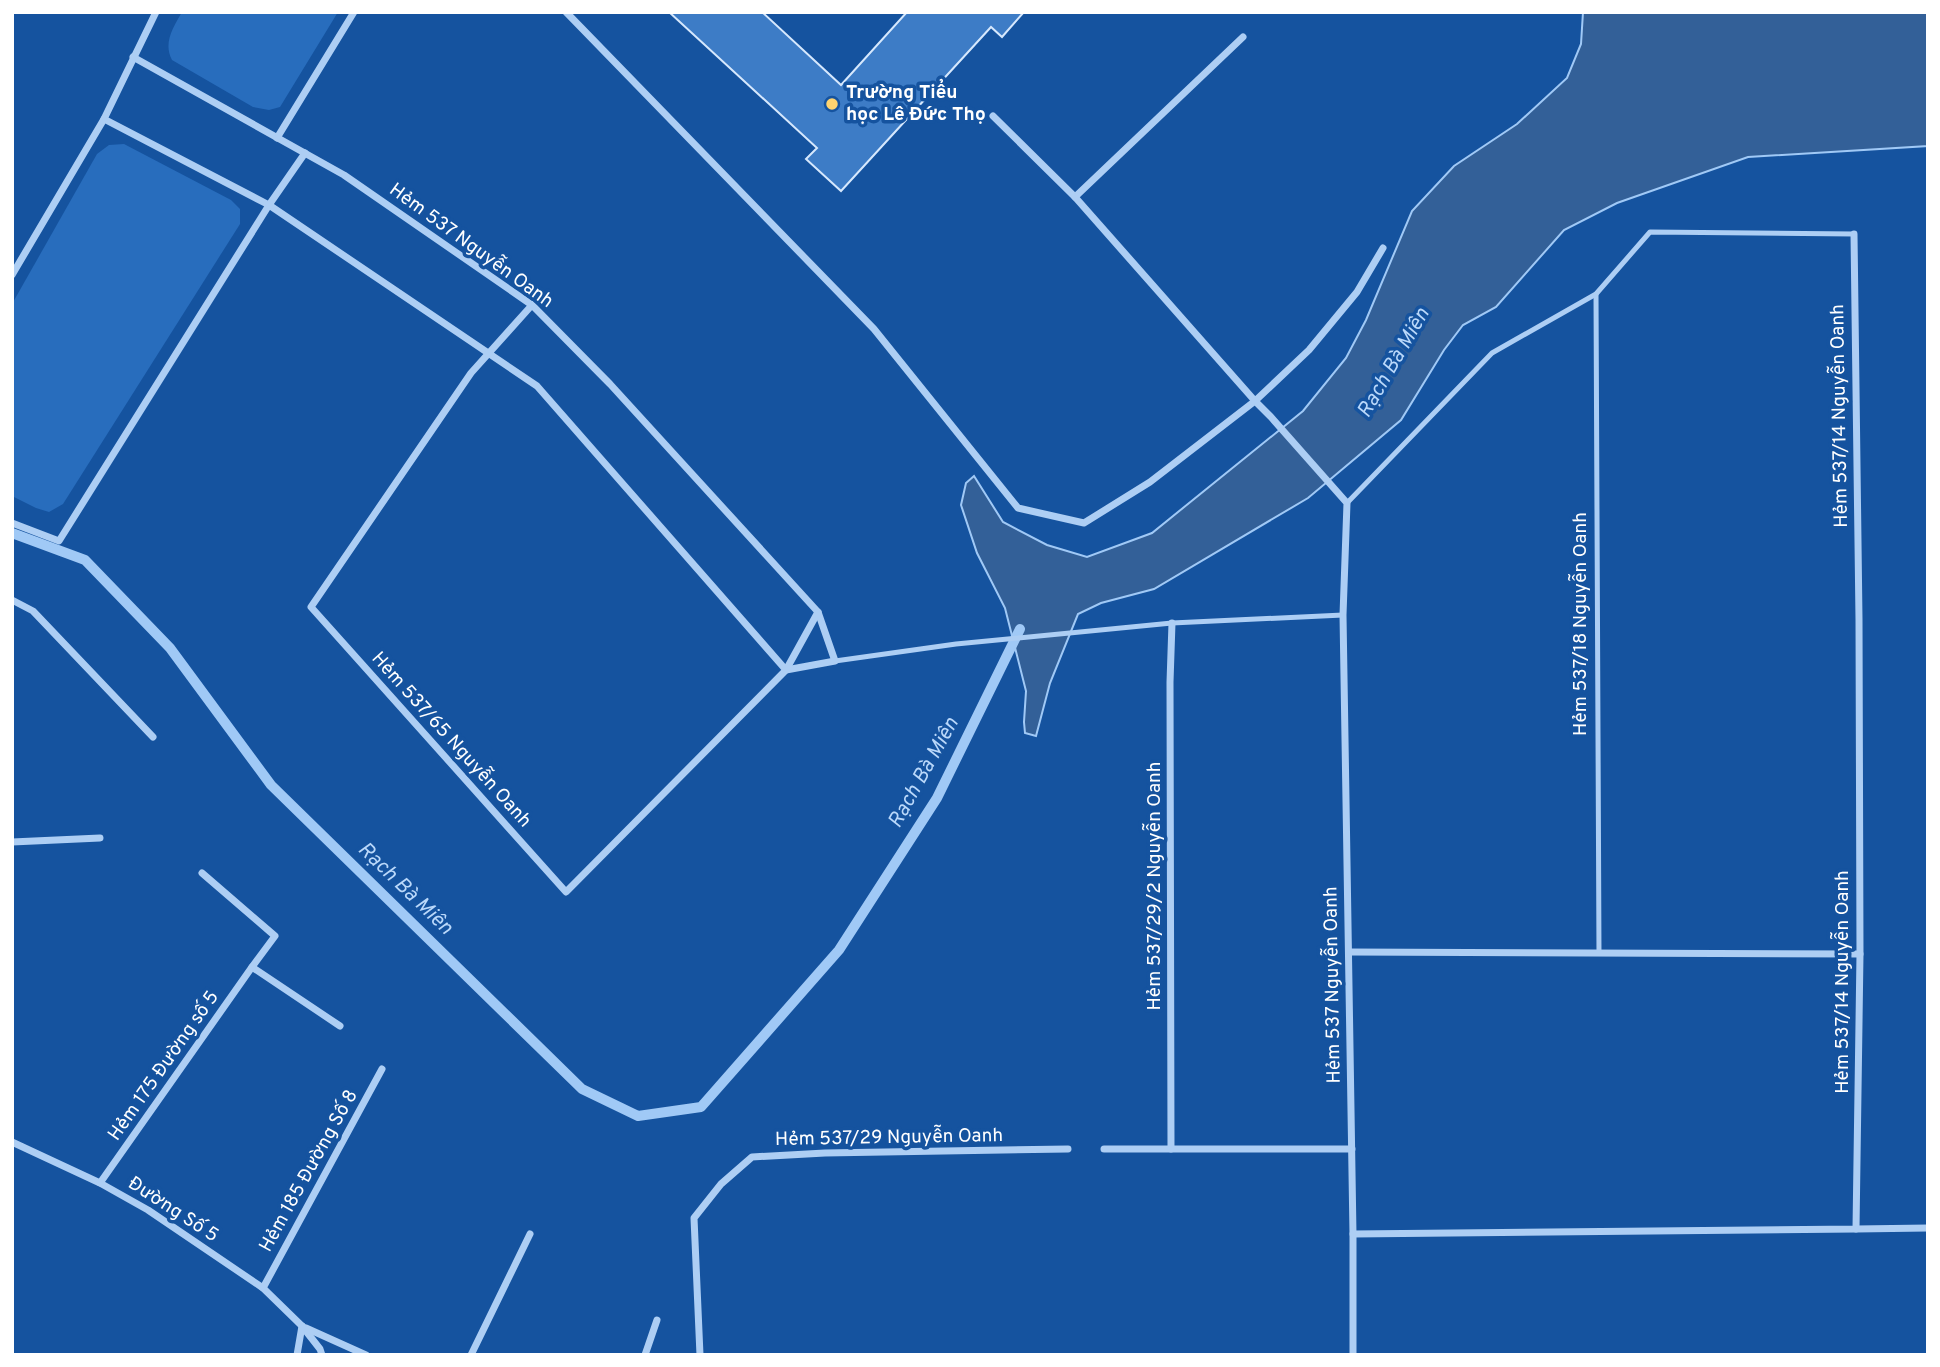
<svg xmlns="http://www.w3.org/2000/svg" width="1940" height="1367" viewBox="0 0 1940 1367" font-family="Overpass,sans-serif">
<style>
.green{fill:#286dbd}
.water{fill:#336098;stroke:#a0c9f6;stroke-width:2}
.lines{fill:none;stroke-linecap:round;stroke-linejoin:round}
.stream{stroke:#a0c9f6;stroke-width:10}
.building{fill:#3d7cc6;stroke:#d6e8fd;stroke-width:2}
.service{stroke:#adcef4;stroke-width:5}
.minor{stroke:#adcef4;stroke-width:7}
.poi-dot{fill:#ffd470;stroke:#15539f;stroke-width:2.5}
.labels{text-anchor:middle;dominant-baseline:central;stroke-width:7;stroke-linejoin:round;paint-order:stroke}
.poi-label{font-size:19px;font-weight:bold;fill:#fff;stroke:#15539f;text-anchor:start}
.street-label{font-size:19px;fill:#fff;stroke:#15539f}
.water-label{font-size:21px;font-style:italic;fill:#bad8fa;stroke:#15539f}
</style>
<rect width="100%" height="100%" fill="#15539f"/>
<g class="green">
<path d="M 182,12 L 338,12 L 280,107 L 269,110 L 253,107 L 172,60 C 163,43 173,28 182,12 Z"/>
<path d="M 124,144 L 231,200 L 240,209 L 240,224 L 63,504 L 49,512 L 36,508 L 12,496 L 12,304 L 97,154 L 109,145 Z"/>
</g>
<path class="water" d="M 1583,12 L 1928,12 L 1928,146 L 1748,157 L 1617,203 L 1564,230 L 1496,307 L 1463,325 L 1444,350 L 1401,420 L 1308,498 L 1154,589 L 1101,603 L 1078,614 L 1050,683 L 1036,736 L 1025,733 L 1024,722 L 1026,691 L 1005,608 L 977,553 L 961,505 L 966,483 L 974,476 L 1003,522 L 1047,545 L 1087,557 L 1152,533 L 1303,411 L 1346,358 L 1366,320 L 1412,211 L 1454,166 L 1517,124 L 1567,78 L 1581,44 Z"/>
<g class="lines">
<path class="stream" d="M 12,533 L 85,560 L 170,648 L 271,785 L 582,1089 L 638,1116 L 701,1107 L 839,950 L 937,798 L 1020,629"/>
</g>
<path class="building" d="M 669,12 L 762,12 L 841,85 L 907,12 L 1024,12 L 1002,37 L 991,27 L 841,191 L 806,159 L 817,148 Z"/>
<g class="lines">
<g class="service">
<path d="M 1596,294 L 1599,953"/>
<path d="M 1347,503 L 1492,353 L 1596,294 L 1650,232 L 1854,234"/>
<path d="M 835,661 L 956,644 L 1172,623 L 1343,615"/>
</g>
<g class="minor">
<path d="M 566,12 L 874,329 L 1018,508 L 1084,523 L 1150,482 L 1255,401 L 1271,417 L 1347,503 L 1343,615 L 1353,1234 L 1353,1355"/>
<path d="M 993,116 L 1075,197 L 1255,401 L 1309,350 L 1357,292 L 1383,248"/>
<path d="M 104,119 L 269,205 L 537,386 L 786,670 L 835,661 L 818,612 L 610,384 L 532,305 L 344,175 L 133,57"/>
<path d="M 277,138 L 354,12"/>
<path d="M 1075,197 L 1243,37"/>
<path d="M 12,275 L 104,119 L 156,12"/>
<path d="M 532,305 L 471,373 L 311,607 L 566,892 L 786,670 L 818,612"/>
<path d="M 12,523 L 59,541 L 269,205 L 305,153"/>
<path d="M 12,600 L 33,611 L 153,737"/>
<path d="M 12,842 L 100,838"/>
<path d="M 202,873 L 275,936 L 252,967 L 340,1026"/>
<path d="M 1349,952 L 1860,954"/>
<path d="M 12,1142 L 100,1183 L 148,1210 L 263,1288 L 302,1326 L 320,1349 L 322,1355"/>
<path d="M 1104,1149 L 1352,1149"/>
<path d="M 1171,1149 L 1170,682 L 1172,623"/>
<path d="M 100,1183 L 252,967"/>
<path d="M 1856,1229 L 1928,1228"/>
<path d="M 1353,1234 L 1856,1229 L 1860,954 L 1859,619 L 1854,234"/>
<path d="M 263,1288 L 382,1069"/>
<path d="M 306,1328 L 366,1355"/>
<path d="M 297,1355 L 302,1326"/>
<path d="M 471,1355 L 530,1234"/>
<path d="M 645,1355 L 657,1320"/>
<path d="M 700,1355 L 694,1218 L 721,1184 L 752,1157 L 825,1153 L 1068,1149"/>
</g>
</g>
<circle class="poi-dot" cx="832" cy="104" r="7"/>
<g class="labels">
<g class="poi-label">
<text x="846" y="93">Trường Tiểu<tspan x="846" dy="22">học Lê Đức Thọ</tspan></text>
</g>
<g class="street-label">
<text transform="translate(471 246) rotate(36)">Hẻm 537 Nguyễn Oanh</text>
<text transform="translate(1840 416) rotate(-91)">Hẻm 537/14 Nguyễn Oanh</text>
<text transform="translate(1581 624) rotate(-90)">Hẻm 537/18 Nguyễn Oanh</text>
<text transform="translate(451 740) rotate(48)">Hẻm 537/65 Nguyễn Oanh</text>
<text transform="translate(1155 886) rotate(-90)">Hẻm 537/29/2 Nguyễn Oanh</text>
<text transform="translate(1843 982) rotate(-90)">Hẻm 537/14 Nguyễn Oanh</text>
<text transform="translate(1333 985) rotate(-91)">Hẻm 537 Nguyễn Oanh</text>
<text transform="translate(164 1066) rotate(-55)">Hẻm 175 Đường số 5</text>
<text transform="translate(889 1138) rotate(-1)">Hẻm 537/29 Nguyễn Oanh</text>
<text transform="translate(309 1171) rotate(-61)">Hẻm 185 Đường Số 8</text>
<text transform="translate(173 1210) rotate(33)">Đường Số 5</text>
</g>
<g class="water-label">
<text transform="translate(1394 363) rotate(-60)">Rạch Bà Miên</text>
<text transform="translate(924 773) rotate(-61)">Rạch Bà Miên</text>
<text transform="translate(405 889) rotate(44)">Rạch Bà Miên</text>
</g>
</g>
<rect width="1940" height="1367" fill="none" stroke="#ffffff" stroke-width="28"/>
</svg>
